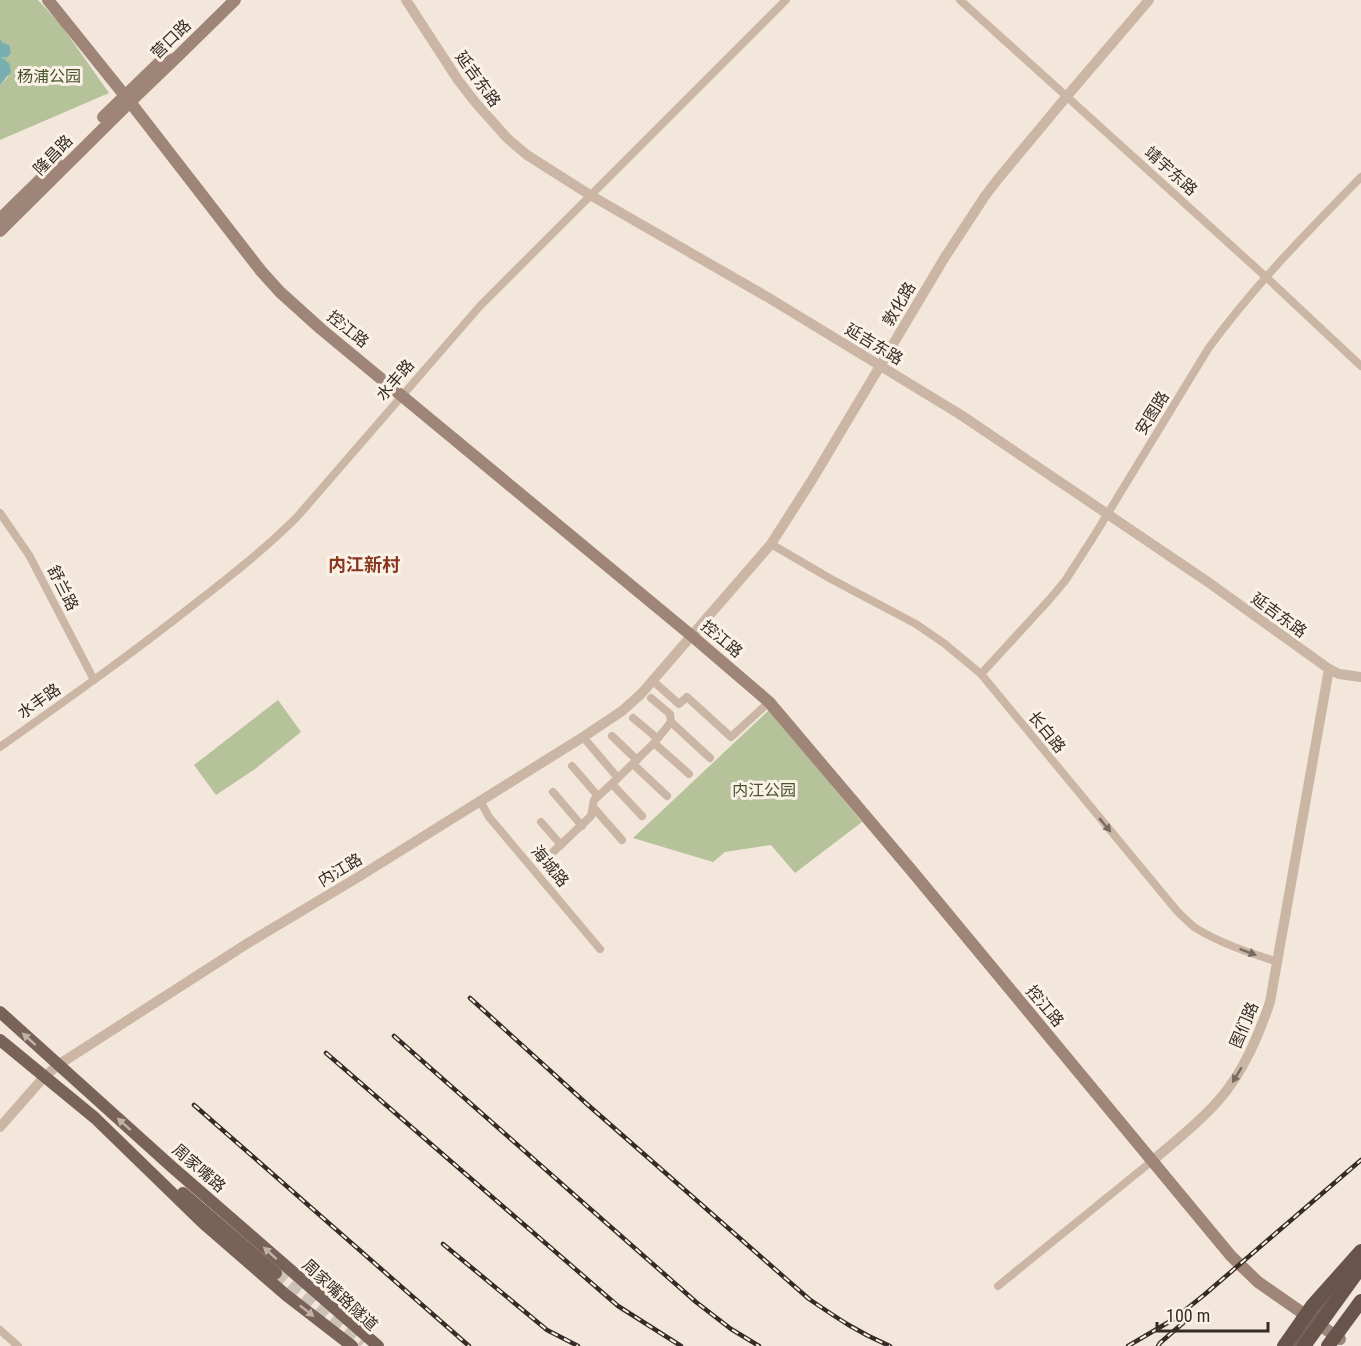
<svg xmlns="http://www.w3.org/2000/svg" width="1361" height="1346" viewBox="0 0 1361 1346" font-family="'Roboto Condensed','Noto Sans SC',sans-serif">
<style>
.green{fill:#b5c29a}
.water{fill:#78aeb0}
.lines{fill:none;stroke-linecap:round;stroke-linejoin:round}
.primary-tunnel{stroke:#ccc2b6;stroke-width:12;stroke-dasharray:12 6;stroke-linecap:butt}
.minor{stroke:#cbb6a6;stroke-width:8}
.tertiary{stroke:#cbb6a6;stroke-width:10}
.secondary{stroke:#9e8577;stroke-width:12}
.primary{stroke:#796258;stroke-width:12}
.trunk{stroke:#68544b;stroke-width:14}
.rail-casing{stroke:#362c27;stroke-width:4.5}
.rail{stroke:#faf1e7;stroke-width:2;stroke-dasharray:7;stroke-linecap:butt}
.trunk-bridge{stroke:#68544b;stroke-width:14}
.oneway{fill:#796a60}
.oneway2{fill:#c0b1a7}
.labels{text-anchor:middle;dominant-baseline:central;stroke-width:6;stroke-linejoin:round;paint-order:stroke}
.street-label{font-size:16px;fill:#362c27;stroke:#faf1e7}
.park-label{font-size:16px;fill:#46552a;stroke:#faf1e7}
.neighbourhood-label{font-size:18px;font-weight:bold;fill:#88361e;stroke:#faf1e7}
</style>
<rect width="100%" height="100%" fill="#f2e7da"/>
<g class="green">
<path d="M 0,0 L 38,0 L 61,25 L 109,93 L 0,140 L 0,85 L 8,77 L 9,63 L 0,57 L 6,58 L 3,43 L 0,39 Z"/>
<path d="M 278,700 L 301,732 L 255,769 L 216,795 L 194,765 Z"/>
<path d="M 769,710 L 862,822 L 795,873 L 771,845 L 725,852 L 713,862 L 633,838 Z"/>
</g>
<path class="water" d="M 0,39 L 3,43 L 9,45 L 11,53 L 6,58 L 1,57 L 9,63 L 11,72 L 0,85 Z"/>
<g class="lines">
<path class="primary-tunnel" d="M 276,1273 L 361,1346"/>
<g class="minor">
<path d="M 960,0 L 1266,277 L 1361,366"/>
<path d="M 0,513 L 29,555 L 94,680"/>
<path d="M 771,544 L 831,579 L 916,624 L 945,644 L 981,674 L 1177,911 C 1182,916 1188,922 1194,927 C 1219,943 1250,953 1278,962"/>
<path d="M 981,674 L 1049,600 L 1065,581 L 1094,536 L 1208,349 C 1253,287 1307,232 1361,177"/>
<path d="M 653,681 L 679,704 L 687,697 L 731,737 L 769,702"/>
<path d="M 633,718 L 657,738"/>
<path d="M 671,722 L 710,758"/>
<path d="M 612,736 L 637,760"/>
<path d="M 583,737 L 618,778 L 654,743 L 671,722 L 670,714 L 651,698"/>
<path d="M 654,743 L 689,774"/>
<path d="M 0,747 C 65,701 130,655 192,606 C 228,578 264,550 297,517 L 480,306 L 786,0"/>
<path d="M 633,764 L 667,796"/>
<path d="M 572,766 L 598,796"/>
<path d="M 612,784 L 642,816"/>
<path d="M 553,792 L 582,826"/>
<path d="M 480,801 L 489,817 L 600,949"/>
<path d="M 593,807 L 622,840"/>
<path d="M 541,822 L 561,845"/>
<path d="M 550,855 L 591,816 L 594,800 L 618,778"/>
<path d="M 998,1286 L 1152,1161"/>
<path d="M 0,1330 L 18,1346"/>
</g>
<g class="tertiary">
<path d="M 406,0 L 458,80 L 475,102 L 507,138 L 527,155 L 590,195 L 769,298 L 961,415 L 1208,582 L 1329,669 L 1339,674 L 1361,677"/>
<path d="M 0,1127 L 44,1077 L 58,1065 L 248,943 L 360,876 L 583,737 L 622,711 L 641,694 L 771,544 L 812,480 L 945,257 L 985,196 L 998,179 L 1067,96 L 1149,0"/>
<path d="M 1152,1161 C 1174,1142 1199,1123 1218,1101 C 1243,1073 1258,1037 1270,1002 L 1329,669"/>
</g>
<g class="secondary">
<path d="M 48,0 L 130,102 L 261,271 L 280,292 L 321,329 L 692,636 L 769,702 L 912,871 L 1231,1256 L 1258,1282 L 1340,1339"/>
<path d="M 103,117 L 166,56"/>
<path d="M 0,219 L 57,163"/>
<path d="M 0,231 L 130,102 L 179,55 L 235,0"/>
</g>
<g class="primary">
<path d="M 0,1012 L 172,1167 L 378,1346"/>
<path d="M 0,1040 L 95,1118 L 203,1223 L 286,1295 L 352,1346"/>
<path d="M 183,1193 L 276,1273"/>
<path d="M 1296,1346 L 1337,1290"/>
</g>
<path class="trunk" d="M 1284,1346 L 1294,1332"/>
<g class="rail-casing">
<g id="rail">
<path d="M 470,998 L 588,1105 L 809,1299 C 837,1318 859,1333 890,1346"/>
<path d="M 394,1036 L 696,1302 L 731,1329 L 759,1346"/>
<path d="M 326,1053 L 618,1306 L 681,1346"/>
<path d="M 194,1105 L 469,1346"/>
<path d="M 443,1244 L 547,1330 L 578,1346"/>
<path d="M 1128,1346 L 1174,1319 L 1204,1295 L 1361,1160"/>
<path d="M 1158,1346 L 1160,1343 L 1191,1316"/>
</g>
</g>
<use href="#rail" class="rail"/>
<g class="trunk-bridge">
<path d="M 1294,1332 L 1312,1306 L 1361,1251"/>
<path d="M 1304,1346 L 1361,1267"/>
<path d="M 1328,1346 L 1361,1301"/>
</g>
</g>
<defs><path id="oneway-solid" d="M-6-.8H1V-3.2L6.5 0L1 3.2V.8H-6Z" transform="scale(1.5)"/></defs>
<g class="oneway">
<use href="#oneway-solid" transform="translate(1105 825) rotate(50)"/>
<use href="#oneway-solid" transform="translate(1248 952) rotate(21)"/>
<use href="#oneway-solid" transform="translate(1237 1075) rotate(121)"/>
</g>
<g class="oneway2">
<use href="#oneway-solid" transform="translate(29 1039) rotate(-138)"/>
<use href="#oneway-solid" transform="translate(124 1124) rotate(-138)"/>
<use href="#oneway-solid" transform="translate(270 1253) rotate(-138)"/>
<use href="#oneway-solid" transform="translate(307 1311) rotate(38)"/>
</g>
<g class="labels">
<g class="street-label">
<text transform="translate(171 39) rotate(-44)">营口路</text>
<text transform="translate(478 79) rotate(54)">延吉东路</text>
<text transform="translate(53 155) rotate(-46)">隆昌路</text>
<text transform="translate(1171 171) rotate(42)">靖宇东路</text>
<text transform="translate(899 304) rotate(-59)">敦化路</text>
<text transform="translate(348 329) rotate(39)">控江路</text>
<text transform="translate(874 344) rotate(31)">延吉东路</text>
<text transform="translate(395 380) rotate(-49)">水丰路</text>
<text transform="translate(1152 413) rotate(-58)">安图路</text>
<text transform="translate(63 588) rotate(63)">舒兰路</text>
<text transform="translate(1279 615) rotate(36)">延吉东路</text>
<text transform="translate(722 639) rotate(40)">控江路</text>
<text transform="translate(39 701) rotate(-35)">水丰路</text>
<text transform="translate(1047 732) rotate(51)">长白路</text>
<text transform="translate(550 866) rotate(50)">海城路</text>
<text transform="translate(340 870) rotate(-31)">内江路</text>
<text transform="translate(1045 1006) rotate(50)">控江路</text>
<text transform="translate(1244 1025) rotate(-67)">图们路</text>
<text transform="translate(199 1168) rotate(41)">周家嘴路</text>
<text transform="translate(340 1295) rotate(43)">周家嘴路隧道</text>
</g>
<g class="park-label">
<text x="49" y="76">杨浦公园</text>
<text x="764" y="790">内江公园</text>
</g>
<g class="neighbourhood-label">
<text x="364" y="564">内江新村</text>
</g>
</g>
<path d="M1157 1322v9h111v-9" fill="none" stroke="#362c27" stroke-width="3"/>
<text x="1166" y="1322" font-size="18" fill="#362c27" stroke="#faf1e7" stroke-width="4.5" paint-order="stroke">100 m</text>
</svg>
